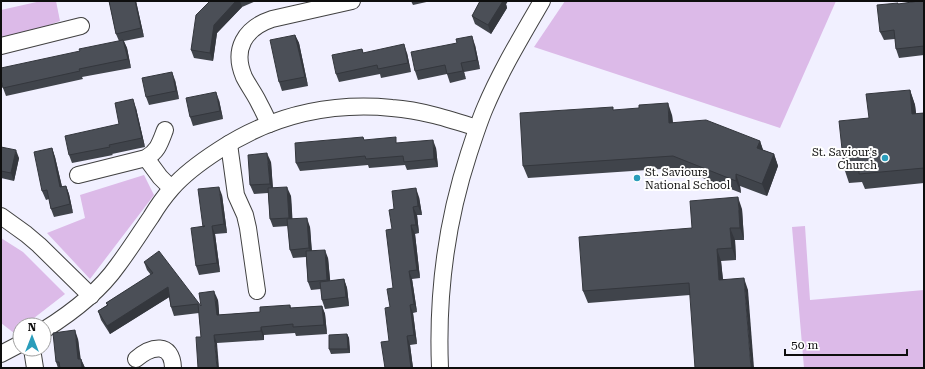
<svg xmlns="http://www.w3.org/2000/svg" width="925" height="369" viewBox="0 0 925 369" font-family="'Roboto Serif',serif">
<style>
.green{fill:#dcbae8}
.lines{fill:none;stroke-linecap:round;stroke-linejoin:round}
.street-casing{stroke:#414141;stroke-width:18}
.street{stroke:#fff;stroke-width:16}
.wall{fill:#40444b}
.shaded-wall{fill:#34373d}
.building{fill:#4b4f57;stroke:#34373d}
.poi-dot{fill:#2a9dbb;stroke:#fff;stroke-width:1.5}
.labels{text-anchor:middle;dominant-baseline:central;stroke-width:4;stroke-linejoin:round;paint-order:stroke}
.poi-label{font-size:11px;fill:#0e0e0e;stroke:#fff;text-anchor:end}
</style>
<rect width="100%" height="100%" fill="#f1f0ff"/>
<g class="green">
<path d="M 41,1 L 56,1 L 60,21 L 3,42 L 1,42 L 1,10 Z"/>
<path d="M 565,1 L 836,1 L 780,128 L 534,47 Z"/>
<path d="M 144,175 L 154,195 L 90,279 L 47,233 L 85,218 L 80,195 Z"/>
<path d="M 805,226 L 810,300 L 924,290 L 924,368 L 804,368 L 792,227 Z"/>
<path d="M 1,238 L 23,252 L 65,294 L 25,325 L 20,325 L 20,329 L 14,333 L 1,323 Z"/>
</g>
<g class="lines">
<g class="street-casing">
<g id="street">
<path d="M 1,46 L 81,26"/>
<path d="M 269,124 C 266,116 262,109 258,101 C 254,93 248,85 244,77 C 232,49 245,28 272,19 L 352,1"/>
<path d="M 229,144 L 236,195 L 245,215 L 248,228 L 257,291"/>
<path d="M 146,158 L 160,177 L 171,188"/>
<path d="M 78,175 L 146,158 C 158,151 160,143 165,130"/>
<path d="M 1,216 L 26,234 L 39,245 L 91,296"/>
<path d="M 44,330 C 73,312 99,292 118,265 C 130,249 140,233 151,217 C 157,207 164,197 172,188 C 185,173 202,161 219,150 C 271,116 330,102 392,108 C 421,110 449,119 477,128"/>
<path d="M 32,349 L 35,368"/>
<path d="M 1,354 L 20,344"/>
<path d="M 136,359 C 151,346 172,341 173,368"/>
<path d="M 440,368 C 437,295 446,223 469,153 C 474,138 479,122 485,108 C 501,70 522,36 542,1"/>
</g>
</g>
<use href="#street" class="street"/>
</g>
<g class="wall">
<path d="M 109,1 L 136,1 L 144,37 L 124,41 L 127,48 L 131,68 L 82,77 L 83,79 L 6,96 L 3,88 L 80,51 L 119,41 L 116,34 Z"/>
<path d="M 210,1 L 256,1 L 242,7 L 217,33 L 213,61 L 194,58 L 191,50 Z"/>
<path d="M 411,1 L 431,1 L 413,5 Z"/>
<path d="M 480,1 L 508,1 L 506,4 L 507,8 L 491,34 L 475,24 L 472,16 Z"/>
<path d="M 924,1 L 924,55 L 899,58 L 896,49 L 895,39 L 884,40 L 880,32 L 898,4 Z"/>
<path d="M 295,35 L 299,43 L 308,86 L 282,91 L 279,82 Z"/>
<path d="M 475,45 L 480,69 L 464,72 L 466,79 L 450,83 L 447,74 L 418,80 L 415,71 Z"/>
<path d="M 362,49 L 363,53 L 407,53 L 411,72 L 381,78 L 380,74 L 339,82 L 336,74 Z"/>
<path d="M 175,80 L 179,99 L 149,105 L 146,97 Z"/>
<path d="M 910,90 L 915,105 L 916,114 L 924,113 L 924,183 L 865,189 L 862,182 L 849,183 L 844,168 L 869,118 Z"/>
<path d="M 219,100 L 223,119 L 193,126 L 190,117 Z"/>
<path d="M 136,108 L 145,147 L 112,154 L 113,155 L 72,163 L 69,155 L 119,124 Z"/>
<path d="M 614,110 L 672,115 L 673,123 L 760,141 L 763,150 L 774,154 L 778,166 L 767,196 L 740,186 L 741,193 L 677,168 L 528,178 L 523,166 Z"/>
<path d="M 365,140 L 398,143 L 436,148 L 438,167 L 407,170 L 405,165 L 369,168 L 368,165 L 300,171 L 296,163 Z"/>
<path d="M 1,147 L 19,158 L 14,181 L 1,178 Z"/>
<path d="M 52,148 L 55,157 L 62,187 L 66,186 L 69,194 L 73,213 L 54,217 L 51,209 L 49,199 L 46,200 L 42,191 Z"/>
<path d="M 271,162 L 273,188 L 291,196 L 292,219 L 310,227 L 312,251 L 328,258 L 330,281 L 344,279 L 347,288 L 349,306 L 325,309 L 322,300 L 321,289 L 311,290 L 308,282 L 306,257 L 293,258 L 290,250 L 288,226 L 273,227 L 270,219 L 268,193 L 254,194 L 250,185 Z"/>
<path d="M 222,195 L 227,233 L 215,234 L 220,272 L 199,275 L 196,266 L 203,227 Z"/>
<path d="M 419,197 L 422,215 L 417,215 L 419,233 L 415,234 L 420,278 L 412,279 L 417,312 L 413,313 L 417,344 L 410,345 L 413,368 L 385,368 L 389,341 L 390,307 L 393,288 L 392,229 L 394,209 Z"/>
<path d="M 742,209 L 744,240 L 735,240 L 736,260 L 721,261 L 723,279 L 748,290 L 690,295 L 588,303 L 583,291 L 692,228 Z"/>
<path d="M 144,262 L 201,306 L 218,300 L 219,315 L 260,312 L 290,305 L 291,308 L 322,306 L 325,314 L 327,334 L 296,336 L 295,333 L 264,335 L 264,340 L 217,343 L 201,337 L 199,313 L 174,316 L 171,307 L 169,297 L 110,334 L 101,320 L 98,311 L 107,305 L 106,303 L 151,275 L 147,270 Z"/>
<path d="M 347,334 L 349,338 L 350,353 L 331,354 L 329,349 Z"/>
<path d="M 78,339 L 80,359 L 81,359 L 85,368 L 58,368 L 56,362 Z"/>
</g>
<g class="shaded-wall">
<path d="M 135,1 L 136,1 L 144,37 L 141,28 Z"/>
<path d="M 236,1 L 240,1 L 242,7 L 217,33 L 213,61 L 210,53 L 214,25 Z"/>
<path d="M 503,1 L 508,1 L 506,4 L 507,8 L 491,34 L 488,25 Z"/>
<path d="M 295,35 L 299,43 L 308,86 L 305,77 Z"/>
<path d="M 472,36 L 475,45 L 480,69 L 477,60 Z"/>
<path d="M 123,40 L 127,48 L 131,68 L 128,59 Z"/>
<path d="M 404,44 L 407,53 L 411,72 L 408,63 Z"/>
<path d="M 461,63 L 464,72 L 466,79 L 463,71 Z"/>
<path d="M 172,72 L 175,80 L 179,99 L 176,91 Z"/>
<path d="M 910,90 L 915,105 L 918,129 L 912,114 Z"/>
<path d="M 216,92 L 219,100 L 223,119 L 220,111 Z"/>
<path d="M 133,99 L 136,108 L 145,147 L 142,138 Z"/>
<path d="M 668,103 L 672,115 L 674,135 L 669,123 Z"/>
<path d="M 433,140 L 436,148 L 438,167 L 434,159 Z"/>
<path d="M 760,141 L 764,153 L 757,148 Z"/>
<path d="M 52,148 L 55,157 L 64,195 L 60,187 Z"/>
<path d="M 16,150 L 19,158 L 14,181 L 11,173 Z"/>
<path d="M 267,153 L 271,162 L 273,192 L 270,184 Z"/>
<path d="M 774,154 L 778,166 L 767,196 L 762,184 Z"/>
<path d="M 736,174 L 740,186 L 741,193 L 736,181 Z"/>
<path d="M 66,186 L 69,194 L 73,213 L 70,204 Z"/>
<path d="M 219,187 L 222,195 L 227,233 L 224,224 Z"/>
<path d="M 287,187 L 291,196 L 293,226 L 289,218 Z"/>
<path d="M 416,188 L 419,197 L 422,215 L 418,206 Z"/>
<path d="M 738,197 L 742,209 L 744,240 L 740,228 Z"/>
<path d="M 413,207 L 417,215 L 419,233 L 416,225 Z"/>
<path d="M 307,218 L 310,227 L 312,257 L 309,248 Z"/>
<path d="M 411,225 L 415,234 L 420,278 L 417,270 Z"/>
<path d="M 212,226 L 215,234 L 220,272 L 217,263 Z"/>
<path d="M 730,228 L 735,240 L 736,260 L 732,248 Z"/>
<path d="M 717,249 L 721,261 L 724,292 L 719,280 Z"/>
<path d="M 325,250 L 328,258 L 331,289 L 327,280 Z"/>
<path d="M 409,271 L 412,279 L 417,312 L 414,304 Z"/>
<path d="M 744,278 L 748,290 L 754,368 L 751,368 Z"/>
<path d="M 344,279 L 347,288 L 349,306 L 346,297 Z"/>
<path d="M 168,287 L 171,296 L 110,334 L 107,326 Z"/>
<path d="M 214,291 L 218,300 L 220,324 L 217,315 Z"/>
<path d="M 410,305 L 413,313 L 417,344 L 414,335 Z"/>
<path d="M 322,306 L 325,314 L 327,334 L 324,325 Z"/>
<path d="M 261,327 L 264,335 L 264,340 L 261,331 Z"/>
<path d="M 75,330 L 78,339 L 82,368 L 78,359 Z"/>
<path d="M 347,334 L 349,338 L 350,353 L 348,349 Z"/>
<path d="M 214,335 L 217,343 L 219,368 L 217,368 Z"/>
<path d="M 407,336 L 410,345 L 413,368 L 411,368 Z"/>
<path d="M 81,359 L 85,368 L 82,368 Z"/>
</g>
<g class="building">
<path d="M 109,1 L 135,1 L 141,28 L 116,34 Z"/>
<path d="M 210,1 L 236,1 L 214,25 L 210,53 L 191,50 L 196,15 Z"/>
<path d="M 480,1 L 503,1 L 488,25 L 472,16 Z"/>
<path d="M 919,1 L 924,1 L 924,46 L 896,49 L 894,30 L 880,32 L 877,5 L 898,3 L 898,4 Z"/>
<path d="M 295,35 L 305,77 L 279,82 L 270,40 Z"/>
<path d="M 472,36 L 477,60 L 461,63 L 463,71 L 447,74 L 445,65 L 415,71 L 411,52 L 457,43 L 456,39 Z"/>
<path d="M 123,40 L 128,59 L 79,69 L 80,71 L 3,88 L 1,80 L 1,68 L 80,51 L 79,49 Z"/>
<path d="M 404,44 L 408,63 L 378,69 L 377,65 L 336,74 L 332,55 L 362,49 L 363,53 Z"/>
<path d="M 172,72 L 176,91 L 146,97 L 142,78 Z"/>
<path d="M 910,90 L 912,114 L 924,113 L 924,168 L 859,174 L 859,167 L 844,168 L 839,121 L 869,118 L 866,94 Z"/>
<path d="M 216,92 L 220,111 L 190,117 L 186,98 Z"/>
<path d="M 133,99 L 142,138 L 109,145 L 110,147 L 69,155 L 65,136 L 119,124 L 115,103 Z"/>
<path d="M 668,103 L 669,123 L 706,120 L 760,141 L 757,148 L 774,154 L 762,184 L 736,174 L 736,181 L 673,156 L 523,166 L 520,113 L 613,107 L 613,110 L 639,108 L 639,105 Z"/>
<path d="M 363,137 L 364,140 L 396,137 L 396,143 L 433,140 L 434,159 L 404,162 L 403,156 L 366,159 L 365,156 L 296,163 L 295,143 Z"/>
<path d="M 1,147 L 16,150 L 11,173 L 1,171 Z"/>
<path d="M 52,148 L 60,187 L 66,186 L 70,204 L 51,209 L 47,190 L 42,191 L 34,152 Z"/>
<path d="M 267,153 L 270,184 L 250,185 L 248,155 Z"/>
<path d="M 219,187 L 224,224 L 212,226 L 217,263 L 196,266 L 191,228 L 205,226 L 203,227 L 198,189 Z"/>
<path d="M 287,187 L 289,218 L 270,219 L 268,188 Z"/>
<path d="M 416,188 L 418,206 L 413,207 L 416,225 L 411,225 L 417,270 L 409,271 L 414,304 L 410,305 L 414,335 L 407,336 L 411,368 L 385,368 L 381,342 L 389,341 L 385,308 L 390,307 L 387,289 L 393,288 L 386,230 L 392,229 L 389,210 L 394,209 L 392,191 Z"/>
<path d="M 738,197 L 740,228 L 730,228 L 732,248 L 717,249 L 719,280 L 744,278 L 751,368 L 695,368 L 689,283 L 583,291 L 579,237 L 692,228 L 690,201 Z"/>
<path d="M 307,218 L 309,248 L 290,250 L 287,219 Z"/>
<path d="M 325,250 L 327,280 L 308,282 L 306,251 Z"/>
<path d="M 159,251 L 201,306 L 199,293 L 214,291 L 217,315 L 260,312 L 260,307 L 290,305 L 290,308 L 322,306 L 324,325 L 293,327 L 293,324 L 261,327 L 261,331 L 214,335 L 217,368 L 198,368 L 196,337 L 201,337 L 198,304 L 171,307 L 168,287 L 107,326 L 98,311 L 108,305 L 106,303 L 153,273 L 144,262 Z"/>
<path d="M 344,279 L 346,297 L 322,300 L 320,282 Z"/>
<path d="M 75,330 L 78,359 L 81,359 L 82,368 L 60,368 L 59,362 L 56,362 L 53,333 Z"/>
<path d="M 347,334 L 348,349 L 329,349 L 329,335 Z"/>
</g>
<g class="poi-dot">
<circle cx="885" cy="158" r="4"/>
<circle cx="637" cy="178" r="4"/>
</g>
<g class="labels">
<g class="poi-label">
<text x="877" y="152">St. Saviour's<tspan x="877" dy="13">Church</tspan></text>
<text x="645" y="172" text-anchor="start">St. Saviours<tspan x="645" dy="13">National School</tspan></text>
</g>
</g>
<rect width="925" height="369" fill="none" stroke="#0e0e0e" stroke-width="4"/>
<g transform="translate(32 337)"><circle r="19" fill="#ffffff" stroke="#9f9f9f"/>
<path d="M0-3L7 15L0 10L-7 15Z" fill="#2a9dbb"/>
<text y="-6" font-size="11" font-weight="bold" text-anchor="middle" fill="#0e0e0e">N</text>
</g>
<path d="M785 349v6h122v-6" fill="none" stroke="#0e0e0e" stroke-width="2"/>
<text x="791" y="349" font-size="12" fill="#0e0e0e" stroke="#ffffff" stroke-width="3" paint-order="stroke">50 m</text>
</svg>
